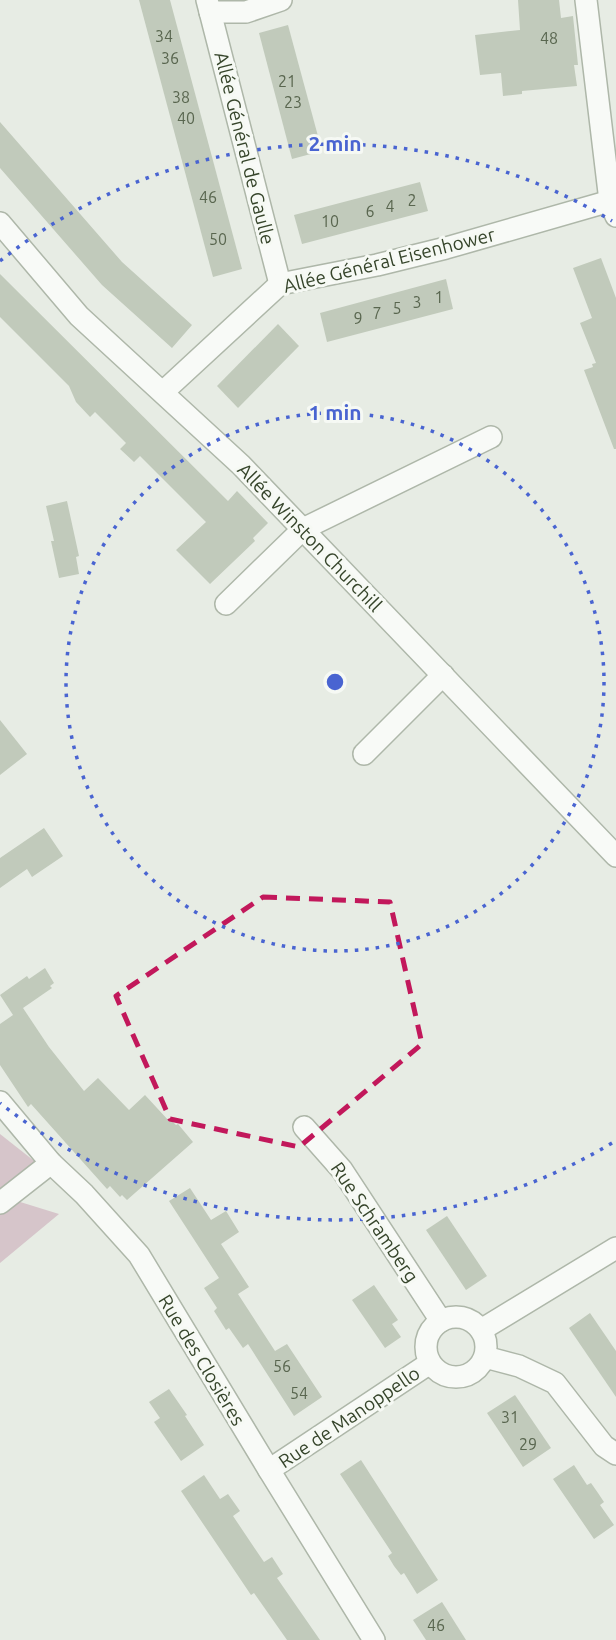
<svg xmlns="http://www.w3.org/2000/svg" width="616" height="1640" viewBox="0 0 616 1640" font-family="Ubuntu,sans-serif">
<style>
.green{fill:#d6c5ca}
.building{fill:#c1cabb}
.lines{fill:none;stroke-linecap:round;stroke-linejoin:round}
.minor-casing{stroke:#aeb7a9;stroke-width:24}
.minor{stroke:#f8faf7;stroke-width:21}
.marked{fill:none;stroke:#c2185b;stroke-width:5;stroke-dasharray:14 9;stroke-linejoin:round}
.ring{fill:none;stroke:#4964d1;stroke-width:3.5;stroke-dasharray:3.5 7}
.labels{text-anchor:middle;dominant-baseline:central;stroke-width:6;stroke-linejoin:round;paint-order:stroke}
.number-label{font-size:16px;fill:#59664f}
.street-label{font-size:19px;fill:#36452b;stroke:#f6f9f4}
.centre{fill:#4964d1;stroke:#f6f9f4;stroke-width:3.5}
.ring-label{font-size:21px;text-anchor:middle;font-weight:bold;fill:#4964d1;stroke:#f6f9f4;stroke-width:6;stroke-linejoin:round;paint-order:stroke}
</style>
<rect width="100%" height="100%" fill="#e7ece4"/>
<g class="green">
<path d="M 0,1134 L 38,1164 L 0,1193 Z"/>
<path d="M 17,1201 L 59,1214 L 0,1263 L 0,1213 Z"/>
</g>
<g class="building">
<path d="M 139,0 L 170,0 L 242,269 L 213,277 Z"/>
<path d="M 518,0 L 559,0 L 561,18 L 573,16 L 578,65 L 574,65 L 577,86 L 522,91 L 522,94 L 503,96 L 501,73 L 480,75 L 475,35 L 520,30 Z"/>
<path d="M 288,25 L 322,151 L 292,159 L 259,33 Z"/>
<path d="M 0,122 L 122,262 L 192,325 L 172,348 L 102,285 L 0,168 Z"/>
<path d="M 420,182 L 428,211 L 302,244 L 294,215 Z"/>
<path d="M 601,258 L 616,298 L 616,449 L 614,449 L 584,370 L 593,367 L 592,364 L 596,363 L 580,323 L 592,318 L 573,268 Z"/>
<path d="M 0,274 L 228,501 L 237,491 L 268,523 L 253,538 L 255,541 L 210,584 L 176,550 L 206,522 L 140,456 L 134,462 L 120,449 L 126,443 L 95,412 L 90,417 L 76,402 L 69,386 L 0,317 Z"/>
<path d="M 446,279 L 453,309 L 327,342 L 320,313 Z"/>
<path d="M 278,324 L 299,346 L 238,408 L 217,386 Z"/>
<path d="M 67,501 L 79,556 L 76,557 L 79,574 L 59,578 L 51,541 L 54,541 L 46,506 Z"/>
<path d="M 0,720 L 27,754 L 0,775 Z"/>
<path d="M 44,828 L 63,856 L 32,877 L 27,869 L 0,888 L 0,858 Z"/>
<path d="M 45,968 L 54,983 L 50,986 L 52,988 L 23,1008 L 49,1047 L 84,1091 L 98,1078 L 129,1110 L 145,1095 L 169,1121 L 170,1119 L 176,1125 L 178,1124 L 193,1142 L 127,1200 L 122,1195 L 120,1197 L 110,1186 L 107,1189 L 31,1104 L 28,1107 L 0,1065 L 0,1024 L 13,1015 L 0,995 L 27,976 L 29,979 Z"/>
<path d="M 190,1188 L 211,1220 L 226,1211 L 239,1232 L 221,1244 L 249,1287 L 238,1294 L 275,1351 L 287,1344 L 322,1397 L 294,1416 L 248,1344 L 243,1348 L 229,1328 L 226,1330 L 214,1311 L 217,1308 L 204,1288 L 219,1278 L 169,1201 Z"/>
<path d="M 447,1216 L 487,1276 L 466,1290 L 426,1230 Z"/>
<path d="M 374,1285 L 398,1320 L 392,1324 L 401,1337 L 385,1348 L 352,1300 Z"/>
<path d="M 590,1313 L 616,1351 L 616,1397 L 569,1328 Z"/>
<path d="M 169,1389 L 187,1415 L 185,1416 L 204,1445 L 181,1461 L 154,1422 L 160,1418 L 149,1402 Z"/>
<path d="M 515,1395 L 551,1448 L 523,1467 L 487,1413 Z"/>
<path d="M 361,1460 L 438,1580 L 417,1594 L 404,1573 L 401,1575 L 394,1566 L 388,1556 L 392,1553 L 340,1474 Z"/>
<path d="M 574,1465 L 587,1485 L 591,1483 L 598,1493 L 604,1502 L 600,1505 L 614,1525 L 594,1539 L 553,1479 Z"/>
<path d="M 204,1475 L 220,1499 L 228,1494 L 240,1511 L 233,1516 L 264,1562 L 272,1557 L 283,1574 L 277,1578 L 320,1640 L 287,1640 L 254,1593 L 251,1595 L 181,1491 Z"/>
<path d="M 442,1602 L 466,1640 L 426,1640 L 413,1620 Z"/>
</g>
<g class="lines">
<g class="minor-casing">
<g id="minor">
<path d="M 207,0 L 280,284"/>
<path d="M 586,0 L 610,201 L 616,216"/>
<path d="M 210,12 L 246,12 L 281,0"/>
<path d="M 0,223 L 79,316 L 241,465 L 616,856"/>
<path d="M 163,392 L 280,284 L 377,265 L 446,248 L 610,201"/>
<path d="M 226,604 L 303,529 L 491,437"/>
<path d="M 364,754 L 443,675"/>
<path d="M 0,1102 L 51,1163 L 84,1194 L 139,1255 L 269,1470 L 374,1640"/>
<path d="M 304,1127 L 342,1170 L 441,1321"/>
<path d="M 0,1203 L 51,1163"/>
<circle cx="456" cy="1347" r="30"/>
<path d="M 481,1330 L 616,1248"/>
<path d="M 485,1357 L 519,1366 L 555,1383 L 604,1446 L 616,1454"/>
<path d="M 269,1470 L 430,1363"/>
</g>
</g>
<use href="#minor" class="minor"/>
</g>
<path class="marked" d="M 263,897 L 390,902 L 422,1044 L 299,1147 L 170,1119 L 116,996 Z"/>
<g class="ring">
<circle cx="335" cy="682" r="269"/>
<path d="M612 1143A538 538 0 0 1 0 1103M0 261A538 538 0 0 1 612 221"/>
</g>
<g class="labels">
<g class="number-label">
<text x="164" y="36">34</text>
<text x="549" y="38">48</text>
<text x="170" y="58">36</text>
<text x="287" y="81">21</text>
<text x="181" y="97">38</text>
<text x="293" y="102">23</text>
<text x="186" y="118">40</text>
<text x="208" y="197">46</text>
<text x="412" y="200">2</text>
<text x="390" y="206">4</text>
<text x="370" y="211">6</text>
<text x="330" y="221">10</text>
<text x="218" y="239">50</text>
<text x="439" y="297">1</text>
<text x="417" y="302">3</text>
<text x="397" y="308">5</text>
<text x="377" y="313">7</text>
<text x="358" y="318">9</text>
<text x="282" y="1366">56</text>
<text x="299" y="1393">54</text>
<text x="510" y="1417">31</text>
<text x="528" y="1444">29</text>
<text x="436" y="1625">46</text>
</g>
<g class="street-label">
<text transform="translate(245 148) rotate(76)">Allée Général de Gaulle</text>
<text transform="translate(389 260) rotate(-14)">Allée Général Eisenhower</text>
<text transform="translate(310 537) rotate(46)">Allée Winston Churchill</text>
<text transform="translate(375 1222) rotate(56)">Rue Schramberg</text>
<text transform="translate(202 1360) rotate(59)">Rue des Closières</text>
<text transform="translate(349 1417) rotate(-34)">Rue de Manoppello</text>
</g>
</g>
<circle cx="335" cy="682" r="10" class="centre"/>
<g class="ring-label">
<text x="335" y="151">2 min</text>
<text x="335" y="420">1 min</text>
</g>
</svg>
